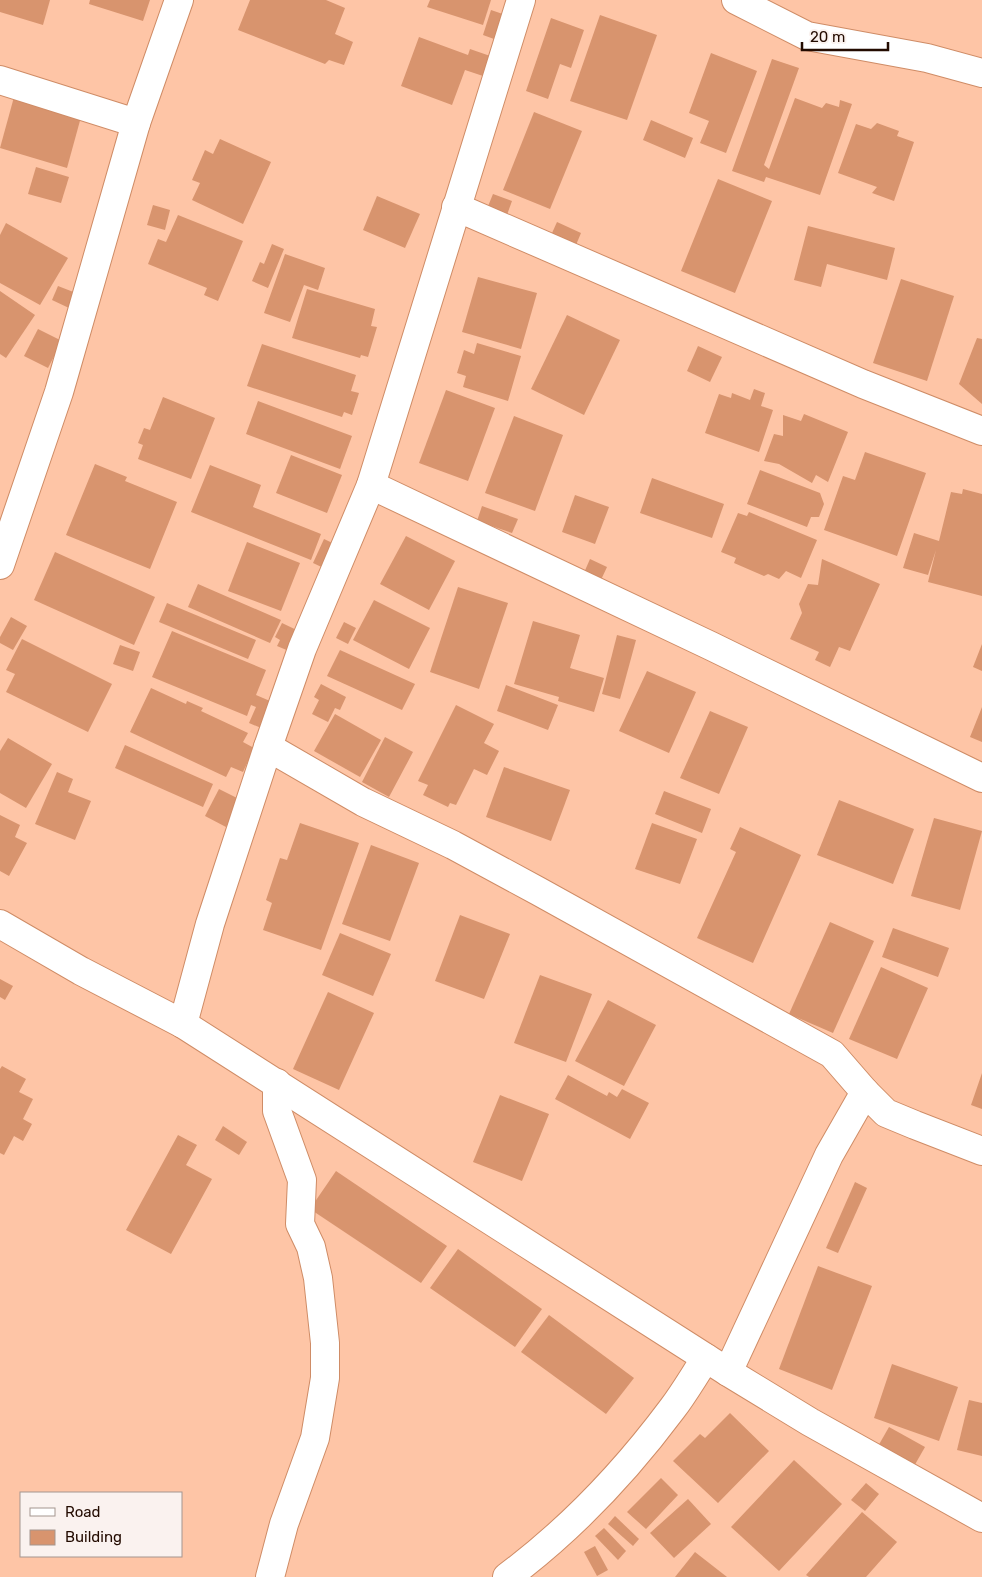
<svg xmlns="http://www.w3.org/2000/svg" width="982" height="1577" viewBox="0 0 982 1577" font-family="Rubik,sans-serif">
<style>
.building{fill:#d8946e}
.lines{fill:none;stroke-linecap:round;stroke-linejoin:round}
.street-casing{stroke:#cf8c66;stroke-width:30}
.street{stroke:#fff;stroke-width:28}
</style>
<rect width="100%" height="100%" fill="#fec5a6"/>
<g class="building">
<path d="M 0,0 L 50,0 L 43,25 L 0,12 Z"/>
<path d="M 90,0 L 150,0 L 143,21 L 89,4 Z"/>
<path d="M 250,0 L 326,0 L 345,8 L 335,34 L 353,42 L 344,65 L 329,60 L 325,64 L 238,30 Z"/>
<path d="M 430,0 L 491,0 L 483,25 L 427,7 Z"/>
<path d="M 491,10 L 514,18 L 505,43 L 483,35 Z"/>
<path d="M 600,15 L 657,35 L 627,120 L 570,101 Z"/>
<path d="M 551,18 L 584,30 L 571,68 L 560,64 L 548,99 L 526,91 Z"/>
<path d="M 419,37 L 468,55 L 470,49 L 496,58 L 489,78 L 465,70 L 452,105 L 401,86 Z"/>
<path d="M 711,53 L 757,71 L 726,153 L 700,143 L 709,121 L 689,113 Z"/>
<path d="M 772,59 L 799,68 L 764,165 L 769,169 L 795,98 L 822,108 L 826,103 L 839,107 L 840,100 L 852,104 L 820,195 L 766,177 L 764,182 L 732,171 Z"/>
<path d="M 14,97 L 81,117 L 67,168 L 0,148 Z"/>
<path d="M 534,112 L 582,131 L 550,209 L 503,190 Z"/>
<path d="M 651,120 L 693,138 L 685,158 L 643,140 Z"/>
<path d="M 877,123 L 899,131 L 897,136 L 914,142 L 894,201 L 872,193 L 877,187 L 838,173 L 856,124 L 871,129 Z"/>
<path d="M 220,139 L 271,162 L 243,224 L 192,200 L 200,183 L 192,180 L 205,150 L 213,154 Z"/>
<path d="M 36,167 L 69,177 L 61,203 L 28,194 Z"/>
<path d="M 718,179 L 772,201 L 735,293 L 681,271 Z"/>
<path d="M 493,194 L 512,201 L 504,223 L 484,216 Z"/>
<path d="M 377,196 L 420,214 L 405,248 L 363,230 Z"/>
<path d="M 153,205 L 170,210 L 165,230 L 147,225 Z"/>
<path d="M 178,215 L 243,241 L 218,301 L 204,295 L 207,288 L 148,264 L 158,239 L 166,242 Z"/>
<path d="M 557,222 L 581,233 L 573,252 L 548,242 Z"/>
<path d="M 6,223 L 68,258 L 40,305 L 0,283 L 0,235 Z"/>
<path d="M 808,226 L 895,248 L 887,280 L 827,264 L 821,287 L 794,280 Z"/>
<path d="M 272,244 L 284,249 L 268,288 L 252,281 L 260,262 L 264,264 Z"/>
<path d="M 285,254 L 325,268 L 318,290 L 304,285 L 290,322 L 264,313 Z"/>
<path d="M 478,277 L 537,293 L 521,349 L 462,332 Z"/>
<path d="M 901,279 L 954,296 L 927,381 L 873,363 Z"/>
<path d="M 58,286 L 76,293 L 69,308 L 52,300 Z"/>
<path d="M 307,289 L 375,309 L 371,326 L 377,327 L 368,357 L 361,355 L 360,358 L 292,338 Z"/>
<path d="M 0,291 L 35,315 L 6,358 L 0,354 Z"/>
<path d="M 567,315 L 620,340 L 584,415 L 531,389 Z"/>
<path d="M 38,329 L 62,341 L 48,368 L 24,356 Z"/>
<path d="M 977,338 L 982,339 L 982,404 L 959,384 Z"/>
<path d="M 477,343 L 521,356 L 508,401 L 463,387 L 466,376 L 457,373 L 464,350 L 474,354 Z"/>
<path d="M 262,344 L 356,375 L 351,391 L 359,393 L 352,415 L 344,412 L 342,417 L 247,386 Z"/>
<path d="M 698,346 L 722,357 L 710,382 L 687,371 Z"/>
<path d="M 754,389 L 765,393 L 761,406 L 773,410 L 759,452 L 705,433 L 719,394 L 731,398 L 732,393 L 750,400 Z"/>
<path d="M 446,390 L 495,408 L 468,481 L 419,463 Z"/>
<path d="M 163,397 L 215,418 L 191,479 L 138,459 L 143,445 L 138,443 L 144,428 L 150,430 Z"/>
<path d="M 258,401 L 352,436 L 340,469 L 246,434 Z"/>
<path d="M 804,414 L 848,432 L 828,482 L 816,475 L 812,483 L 779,464 L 764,461 L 774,434 L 783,436 L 783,415 L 801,421 Z"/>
<path d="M 514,416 L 563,435 L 535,511 L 485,493 Z"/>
<path d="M 865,452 L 926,473 L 897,556 L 824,530 L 843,476 L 855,480 Z"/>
<path d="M 291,455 L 342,475 L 327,513 L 276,493 Z"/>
<path d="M 95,464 L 127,477 L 125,481 L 177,502 L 150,569 L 66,535 Z"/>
<path d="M 210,465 L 261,485 L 253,507 L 321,534 L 311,560 L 191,512 Z"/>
<path d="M 760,470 L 820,493 L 824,504 L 819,517 L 811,517 L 807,527 L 747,504 Z"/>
<path d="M 652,478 L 724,504 L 712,538 L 640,513 Z"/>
<path d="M 963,489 L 982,494 L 982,596 L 928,582 L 936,550 L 928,575 L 903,568 L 914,533 L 939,541 L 951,492 L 962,494 Z"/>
<path d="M 575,495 L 609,507 L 595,544 L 562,532 Z"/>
<path d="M 482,506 L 518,519 L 512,533 L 477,521 Z"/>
<path d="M 749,512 L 817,540 L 801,578 L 786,571 L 779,579 L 768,574 L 764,576 L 734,563 L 736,558 L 721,552 L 738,513 L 747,516 Z"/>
<path d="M 406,536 L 455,561 L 429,610 L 380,584 Z"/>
<path d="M 324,539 L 341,547 L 330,571 L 313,563 Z"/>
<path d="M 247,542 L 300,563 L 281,611 L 228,591 Z"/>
<path d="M 55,552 L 155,597 L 134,645 L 34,600 Z"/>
<path d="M 590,559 L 607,567 L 600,582 L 583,575 Z"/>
<path d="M 822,559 L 880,584 L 850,651 L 839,647 L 830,667 L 815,660 L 819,652 L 790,639 L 802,613 L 799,604 L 808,584 L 818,585 Z"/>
<path d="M 198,584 L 281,620 L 270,643 L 188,607 Z"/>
<path d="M 458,587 L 508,603 L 479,689 L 430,672 Z"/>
<path d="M 374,600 L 430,628 L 409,669 L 353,640 Z"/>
<path d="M 167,603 L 256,640 L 248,659 L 159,622 Z"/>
<path d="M 11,617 L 27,626 L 13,650 L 0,643 L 0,637 Z"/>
<path d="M 533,621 L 580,635 L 570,668 L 604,678 L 594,712 L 558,701 L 559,697 L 514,684 Z"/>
<path d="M 344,622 L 356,628 L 348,644 L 336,638 Z"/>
<path d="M 282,623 L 305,634 L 296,654 L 277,646 L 280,640 L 275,637 Z"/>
<path d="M 172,631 L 266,670 L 256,695 L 277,704 L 266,730 L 249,723 L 256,707 L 251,705 L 247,716 L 152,677 Z"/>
<path d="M 617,635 L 636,640 L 620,699 L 602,694 Z"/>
<path d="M 22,639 L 112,684 L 88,732 L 6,692 L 15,674 L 6,670 Z"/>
<path d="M 982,644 L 982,671 L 973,667 Z"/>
<path d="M 120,645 L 140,652 L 133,671 L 113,664 Z"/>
<path d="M 340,650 L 415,684 L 402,710 L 327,676 Z"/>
<path d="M 647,671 L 696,692 L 669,753 L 619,731 Z"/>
<path d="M 321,684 L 346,697 L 340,710 L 335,708 L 328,722 L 312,714 L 319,700 L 314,697 Z"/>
<path d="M 506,685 L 558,705 L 548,730 L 497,711 Z"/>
<path d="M 151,688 L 186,704 L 187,701 L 203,708 L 201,711 L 248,733 L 243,742 L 254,748 L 243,772 L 231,767 L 226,777 L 130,732 Z"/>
<path d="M 456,705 L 494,724 L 484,743 L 499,751 L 487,775 L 474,769 L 456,805 L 450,803 L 448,807 L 423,795 L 428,785 L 418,781 Z"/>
<path d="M 982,707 L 982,742 L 970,737 Z"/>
<path d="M 710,711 L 748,727 L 719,794 L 680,778 Z"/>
<path d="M 335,714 L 381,740 L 360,777 L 314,751 Z"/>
<path d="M 385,737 L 413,752 L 389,797 L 362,782 Z"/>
<path d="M 8,738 L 52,764 L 26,808 L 0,793 L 0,751 Z"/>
<path d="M 125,745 L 213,784 L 203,807 L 115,768 Z"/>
<path d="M 504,767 L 570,790 L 551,841 L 486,817 Z"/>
<path d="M 57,772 L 73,779 L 68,792 L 91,801 L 75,840 L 35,824 Z"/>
<path d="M 219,789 L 241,800 L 226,827 L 205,816 Z"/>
<path d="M 664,791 L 711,809 L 702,833 L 655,814 Z"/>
<path d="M 839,800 L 914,829 L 893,884 L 817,855 Z"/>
<path d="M 0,815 L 20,825 L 15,837 L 27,843 L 9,876 L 0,871 Z"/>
<path d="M 934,818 L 982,831 L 960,910 L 911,896 Z"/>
<path d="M 300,823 L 359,843 L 321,950 L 263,930 L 272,903 L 266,900 L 280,858 L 287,860 Z"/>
<path d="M 652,823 L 697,839 L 680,884 L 635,869 Z"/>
<path d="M 740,827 L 801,855 L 753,963 L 697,938 L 736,852 L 730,849 Z"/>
<path d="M 371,845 L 419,863 L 390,941 L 342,924 Z"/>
<path d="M 460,915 L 510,934 L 484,999 L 435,981 Z"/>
<path d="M 830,922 L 874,941 L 833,1033 L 789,1014 Z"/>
<path d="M 893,928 L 949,948 L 938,977 L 882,957 Z"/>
<path d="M 340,933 L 391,954 L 373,996 L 322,975 Z"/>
<path d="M 881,967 L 928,988 L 897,1059 L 849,1039 Z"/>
<path d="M 540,975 L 592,994 L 566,1062 L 514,1043 Z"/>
<path d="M 0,979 L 13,986 L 5,1000 L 0,997 Z"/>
<path d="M 328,992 L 374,1013 L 339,1090 L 293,1069 Z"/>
<path d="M 608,1000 L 656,1025 L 624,1086 L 575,1061 Z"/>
<path d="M 2,1066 L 26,1079 L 19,1092 L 33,1099 L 23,1119 L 32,1124 L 23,1141 L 14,1136 L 4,1155 L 0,1153 L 0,1069 Z"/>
<path d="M 982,1073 L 982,1109 L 971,1105 Z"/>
<path d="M 568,1075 L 607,1096 L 609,1092 L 617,1097 L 622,1089 L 649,1103 L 630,1139 L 555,1099 Z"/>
<path d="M 500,1095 L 549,1114 L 522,1181 L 473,1162 Z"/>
<path d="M 223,1126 L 247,1142 L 239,1155 L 215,1140 Z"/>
<path d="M 178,1135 L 197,1145 L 186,1165 L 212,1179 L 171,1254 L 126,1230 Z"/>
<path d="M 336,1171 L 447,1246 L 421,1283 L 310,1209 Z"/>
<path d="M 855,1182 L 867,1188 L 838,1253 L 826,1248 Z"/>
<path d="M 458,1249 L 542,1309 L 515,1347 L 430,1288 Z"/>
<path d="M 818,1266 L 872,1286 L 832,1390 L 779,1369 Z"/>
<path d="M 549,1315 L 634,1378 L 606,1414 L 521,1352 Z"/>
<path d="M 892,1364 L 958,1387 L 939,1441 L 874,1418 Z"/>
<path d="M 969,1400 L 982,1403 L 982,1456 L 957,1450 Z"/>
<path d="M 730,1413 L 769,1451 L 718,1503 L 673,1461 L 700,1434 L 705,1438 Z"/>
<path d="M 889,1427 L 925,1447 L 913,1468 L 877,1448 Z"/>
<path d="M 794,1460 L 842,1504 L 779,1571 L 731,1527 Z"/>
<path d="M 661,1478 L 678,1495 L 646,1529 L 627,1512 Z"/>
<path d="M 866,1483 L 879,1494 L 865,1511 L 851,1500 Z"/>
<path d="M 688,1499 L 711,1524 L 674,1558 L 650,1533 Z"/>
<path d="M 862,1512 L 897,1542 L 866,1577 L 809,1577 L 806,1575 Z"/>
<path d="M 615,1516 L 639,1539 L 633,1546 L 608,1524 Z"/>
<path d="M 604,1528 L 626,1551 L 618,1560 L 595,1536 Z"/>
<path d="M 595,1546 L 608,1570 L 597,1576 L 584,1552 Z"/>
<path d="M 695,1552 L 727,1577 L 675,1577 Z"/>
</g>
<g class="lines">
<g class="street-casing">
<g id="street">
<path d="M 736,0 L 807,36 L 927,58 L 982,73"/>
<path d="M 0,80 L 136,123"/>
<path d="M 456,207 L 863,384 L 982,431"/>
<path d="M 371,485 L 711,646 L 982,778"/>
<path d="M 0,565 L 59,392 L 136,123 L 179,0"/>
<path d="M 268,747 L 363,802 L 453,845 L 538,891 L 832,1054 L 865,1092 L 886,1113 L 915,1125 L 982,1151"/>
<path d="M 0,924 L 81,971 L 183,1024 L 728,1372 L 810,1422 L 982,1518"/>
<path d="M 183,1024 L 210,924 L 268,747 L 302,649 L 371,485 L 521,0"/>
<path d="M 728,1372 L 829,1155 L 865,1092"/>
<path d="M 270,1577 L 284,1524 L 315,1438 L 325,1378 L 325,1343 L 318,1278 L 311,1247 L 300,1224 L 302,1180 L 277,1111 L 277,1083"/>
<path d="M 507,1577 C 570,1530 625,1472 672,1409 C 685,1392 695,1374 706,1358"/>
</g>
</g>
<use href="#street" class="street"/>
</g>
<rect x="20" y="1492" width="162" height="65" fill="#faf2ef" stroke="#a4968f"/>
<rect x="30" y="1508" width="25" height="8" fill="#ffffff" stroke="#a4968f"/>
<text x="65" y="1517" font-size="15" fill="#230b00">Road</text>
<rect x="30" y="1530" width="25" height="15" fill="#d8946e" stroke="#a4968f"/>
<text x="65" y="1542" font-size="15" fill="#230b00">Building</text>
<path d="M802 42v8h86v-8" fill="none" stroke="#230b00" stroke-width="2.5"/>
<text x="810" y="42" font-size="15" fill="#230b00" stroke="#faf2ef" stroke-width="4" paint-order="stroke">20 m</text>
</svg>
